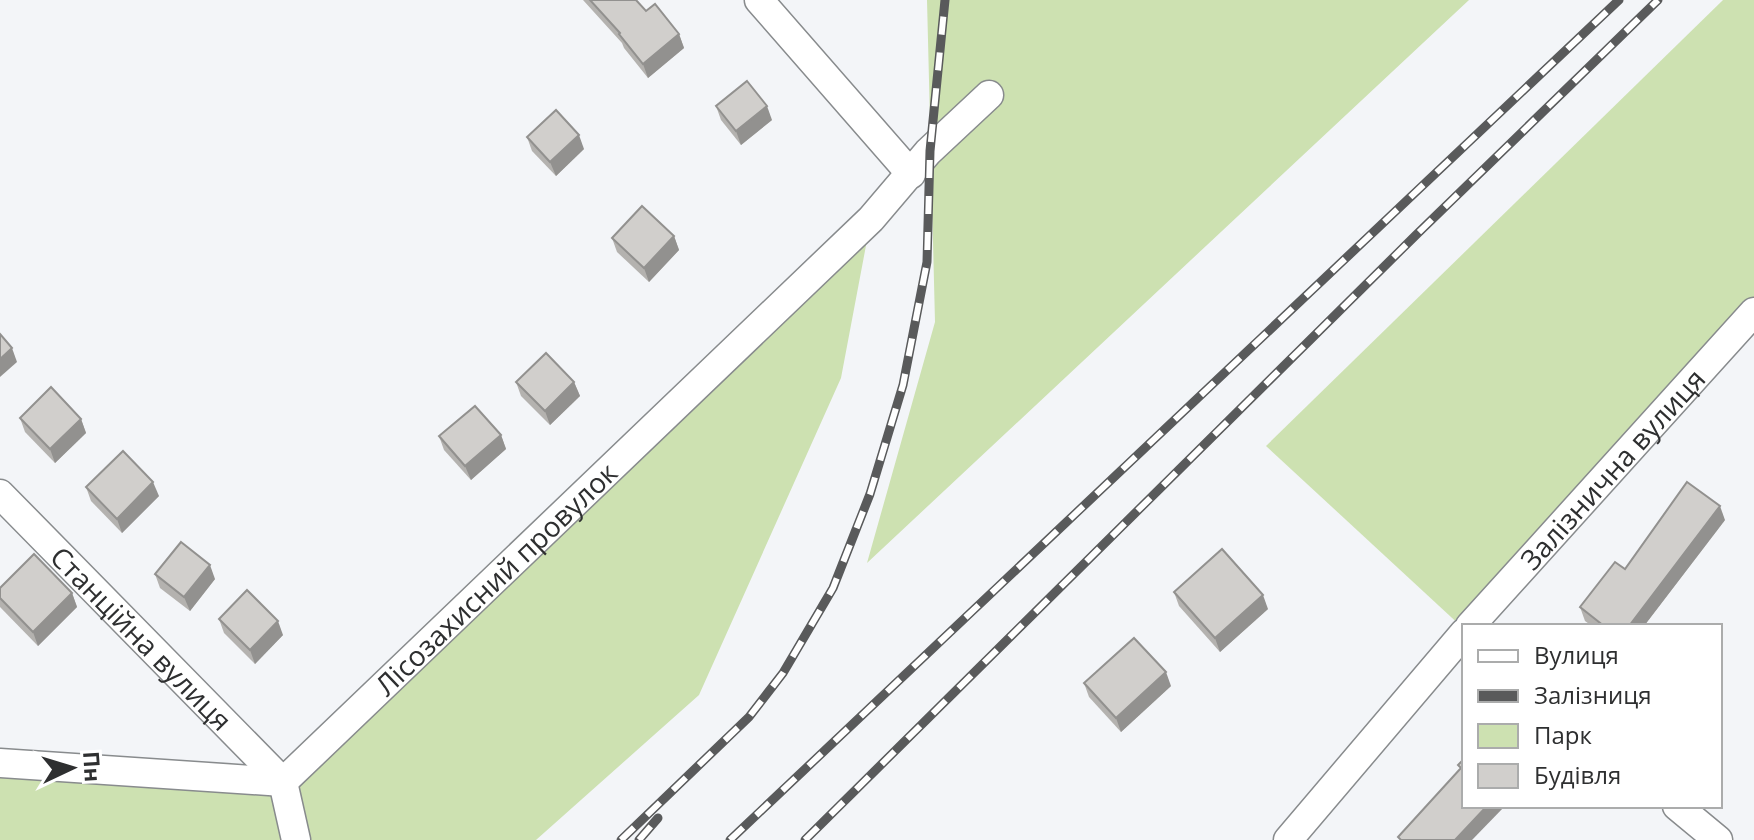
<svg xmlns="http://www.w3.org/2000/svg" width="1754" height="840" viewBox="0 0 1754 840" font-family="'Open Sans',sans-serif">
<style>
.green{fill:#cde1b1}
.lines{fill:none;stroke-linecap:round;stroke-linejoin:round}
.minor-casing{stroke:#888b8d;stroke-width:31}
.minor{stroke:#fff;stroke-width:28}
.rail-casing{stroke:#595a5b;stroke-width:9}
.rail{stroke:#fff;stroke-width:6;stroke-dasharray:18;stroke-linecap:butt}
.wall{fill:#b4b2af}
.shaded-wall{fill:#92918f}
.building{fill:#d1cfcc;stroke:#92918f;stroke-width:2}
.labels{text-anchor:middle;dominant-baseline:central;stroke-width:6;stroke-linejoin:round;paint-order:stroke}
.street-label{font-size:28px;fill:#2e2f30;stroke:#fff}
</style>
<rect width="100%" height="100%" fill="#f3f5f8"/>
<g class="green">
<path d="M 927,0 L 1469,0 L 867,563 L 935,322 Z"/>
<path d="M 1723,0 L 1754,0 L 1754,312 L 1464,629 L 1266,446 Z"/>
<path d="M 871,219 L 841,378 L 699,695 L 536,840 L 0,840 L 0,763 L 283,782 Z"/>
</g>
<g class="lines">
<g class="minor-casing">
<g id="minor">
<path d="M 759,0 L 911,174"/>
<path id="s1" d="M 0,494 L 283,782"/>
<path id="s2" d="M 1470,626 L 1754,312"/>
<path id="s3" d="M 0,763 L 283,782 L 871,219 L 928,152 L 989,95"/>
<path d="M 283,782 L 296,840"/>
<path d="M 1677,806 L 1718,840"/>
<path d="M 1288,840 L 1464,633"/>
</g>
</g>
<use href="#minor" class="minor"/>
<g class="rail-casing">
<g id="rail">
<path d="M 621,840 L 749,717 L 783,673 L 833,588 L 870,494 L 903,385 L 927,262 L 930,151 L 945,0"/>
<path d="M 639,840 L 658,818"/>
<path d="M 730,840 L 1619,0"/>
<path d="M 805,840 L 1416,235 L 1658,0"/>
</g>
</g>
<use href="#rail" class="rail"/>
</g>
<g class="wall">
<path d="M 583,0 L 636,0 L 646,11 L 679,34 L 684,48 L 648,78 L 624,48 L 622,43 Z"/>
<path d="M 716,106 L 772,120 L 741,145 L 721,120 Z"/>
<path d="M 527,137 L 584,149 L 556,176 L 532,151 Z"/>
<path d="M 674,236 L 679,250 L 649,282 L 617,252 L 612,238 Z"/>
<path d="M 516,382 L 574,382 L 580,396 L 550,425 L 521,396 Z"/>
<path d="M 20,418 L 81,419 L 86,433 L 55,463 L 25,432 Z"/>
<path d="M 501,435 L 506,449 L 471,480 L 444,450 L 439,436 Z"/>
<path d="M 86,487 L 159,496 L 122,533 L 91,501 Z"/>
<path d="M 1725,520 L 1644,626 L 1592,626 L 1585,621 L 1580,607 L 1625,569 Z"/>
<path d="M 155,574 L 215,579 L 190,611 L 160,588 Z"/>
<path d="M 0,588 L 72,593 L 77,607 L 38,646 L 0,607 Z"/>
<path d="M 1174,592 L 1268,609 L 1220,652 L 1179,606 Z"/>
<path d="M 219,619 L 283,635 L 255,664 L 224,633 Z"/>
<path d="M 1084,683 L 1171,686 L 1121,732 L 1089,697 Z"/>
</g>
<g class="shaded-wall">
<path d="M 679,34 L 684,48 L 648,78 L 643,64 Z"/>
<path d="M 767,106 L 772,120 L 741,145 L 736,131 Z"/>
<path d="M 579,135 L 584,149 L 556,176 L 550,162 Z"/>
<path d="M 674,236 L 679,250 L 649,282 L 644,268 Z"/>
<path d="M 12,348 L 17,362 L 0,377 L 0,359 Z"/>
<path d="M 574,382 L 580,396 L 550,425 L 545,411 Z"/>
<path d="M 81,419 L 86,433 L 55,463 L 50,449 Z"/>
<path d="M 501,435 L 506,449 L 471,480 L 465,466 Z"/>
<path d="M 153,482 L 159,496 L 122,533 L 117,519 Z"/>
<path d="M 1720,506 L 1725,520 L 1644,626 L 1629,626 Z"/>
<path d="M 210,565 L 215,579 L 190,611 L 184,597 Z"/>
<path d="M 72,593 L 77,607 L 38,646 L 33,632 Z"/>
<path d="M 1263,595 L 1268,609 L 1220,652 L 1215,638 Z"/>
<path d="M 278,621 L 283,635 L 255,664 L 250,650 Z"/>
<path d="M 1166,672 L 1171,686 L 1121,732 L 1116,718 Z"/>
<path d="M 1487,806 L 1505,806 L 1472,840 L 1455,840 Z"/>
</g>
<g class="building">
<path d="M 590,0 L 636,0 L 646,11 L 655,4 L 679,34 L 643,64 L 619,34 L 620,33 Z"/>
<path d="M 747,81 L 767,106 L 736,131 L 716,106 Z"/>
<path d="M 556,110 L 579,135 L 550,162 L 527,137 Z"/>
<path d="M 642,206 L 674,236 L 644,268 L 612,238 Z"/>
<path d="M 0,334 L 12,348 L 0,359 Z"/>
<path d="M 546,353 L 574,382 L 545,411 L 516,382 Z"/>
<path d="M 51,387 L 81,419 L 50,449 L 20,418 Z"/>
<path d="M 475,406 L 501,435 L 465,466 L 439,436 Z"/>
<path d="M 123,451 L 153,482 L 117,519 L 86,487 Z"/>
<path d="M 1687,482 L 1720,506 L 1629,626 L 1604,626 L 1580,607 L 1615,562 L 1625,569 Z"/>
<path d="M 181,542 L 210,565 L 184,597 L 155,574 Z"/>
<path d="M 1222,549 L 1263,595 L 1215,638 L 1174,592 Z"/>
<path d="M 34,554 L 72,593 L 33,632 L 0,598 L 0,588 Z"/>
<path d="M 247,590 L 278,621 L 250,650 L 219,619 Z"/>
<path d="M 1134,638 L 1166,672 L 1116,718 L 1084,683 Z"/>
<path d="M 1464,759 L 1464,806 L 1487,806 L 1455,840 L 1401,840 L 1398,837 L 1461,768 L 1458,765 Z"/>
</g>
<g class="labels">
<g class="street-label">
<text stroke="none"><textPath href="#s2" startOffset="212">Залізнична вулиця</textPath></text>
<text stroke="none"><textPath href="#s3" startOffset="578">Лісозахисний провулок</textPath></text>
<text stroke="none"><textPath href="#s1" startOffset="202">Станційна вулиця</textPath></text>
</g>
</g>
<rect x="1462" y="624" width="260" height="184" fill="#ffffff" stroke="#abacac" stroke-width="2"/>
<rect x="1478" y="650" width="40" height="12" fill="#ffffff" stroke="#abacac" stroke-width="2"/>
<text x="1534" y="664" font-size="24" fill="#2e2f30">Вулиця</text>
<rect x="1478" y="690" width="40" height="12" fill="#595a5b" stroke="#abacac" stroke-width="2"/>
<text x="1534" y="704" font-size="24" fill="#2e2f30">Залізниця</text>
<rect x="1478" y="724" width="40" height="24" fill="#cde1b1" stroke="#abacac" stroke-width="2"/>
<text x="1534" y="744" font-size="24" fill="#2e2f30">Парк</text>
<rect x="1478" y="764" width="40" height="24" fill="#d1cfcc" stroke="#abacac" stroke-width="2"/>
<text x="1534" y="784" font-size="24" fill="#2e2f30">Будівля</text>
<g transform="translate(72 768) rotate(86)" stroke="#ffffff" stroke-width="6" paint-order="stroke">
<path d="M0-6L14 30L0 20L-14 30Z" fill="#2e2f30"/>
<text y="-12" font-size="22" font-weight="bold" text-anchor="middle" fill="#2e2f30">Пн</text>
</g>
</svg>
